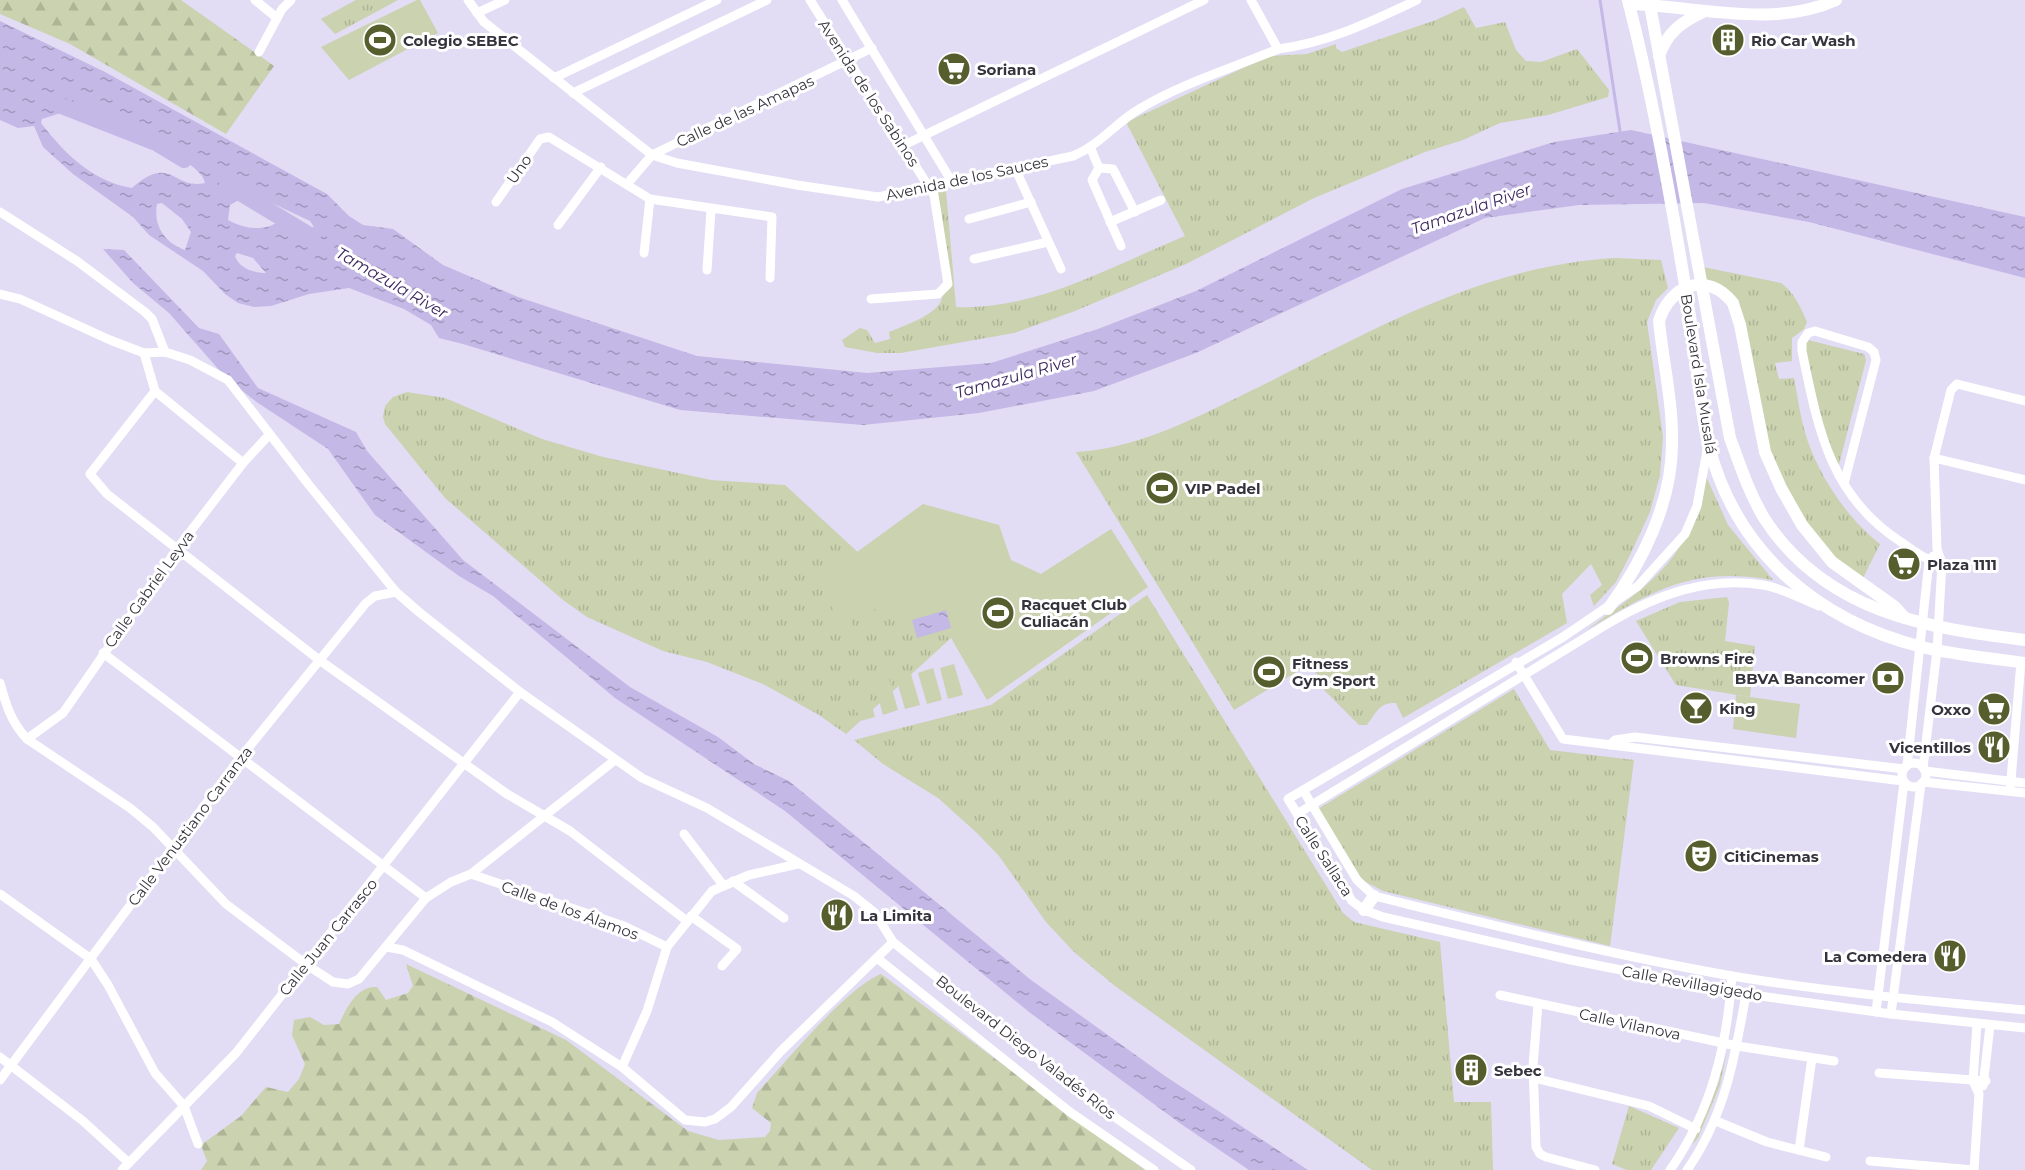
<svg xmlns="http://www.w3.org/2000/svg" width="2025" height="1170" viewBox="0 0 2025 1170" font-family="Montserrat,sans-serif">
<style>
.grass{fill:url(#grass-tufts)}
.forest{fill:url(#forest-firs)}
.garden{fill:#cad2af}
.water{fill:url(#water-ripples);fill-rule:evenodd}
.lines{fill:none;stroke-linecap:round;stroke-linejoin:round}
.stream{stroke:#c4b8e7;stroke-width:3}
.river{stroke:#c4b8e7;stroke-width:16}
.minor{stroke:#fff;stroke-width:9}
.major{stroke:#fff;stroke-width:12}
.labels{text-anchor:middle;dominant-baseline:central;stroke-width:6;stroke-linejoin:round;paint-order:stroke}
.poi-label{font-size:15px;font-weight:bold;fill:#35333c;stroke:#fff;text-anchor:start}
.street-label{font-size:15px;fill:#35333c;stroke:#fff}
.water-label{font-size:16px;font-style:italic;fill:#3a275f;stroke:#fff}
</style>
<defs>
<pattern id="grass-tufts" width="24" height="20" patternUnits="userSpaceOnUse" patternTransform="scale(1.5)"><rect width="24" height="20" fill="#cad2af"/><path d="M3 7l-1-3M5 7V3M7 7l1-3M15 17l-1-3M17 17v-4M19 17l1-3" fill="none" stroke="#aeb597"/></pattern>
<pattern id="forest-firs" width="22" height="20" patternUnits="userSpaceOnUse" patternTransform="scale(1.5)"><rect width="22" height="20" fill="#cad2af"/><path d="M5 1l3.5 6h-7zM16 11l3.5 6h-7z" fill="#aeb597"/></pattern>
<pattern id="water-ripples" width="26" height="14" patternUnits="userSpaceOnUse" patternTransform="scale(1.5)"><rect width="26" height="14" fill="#c4b8e7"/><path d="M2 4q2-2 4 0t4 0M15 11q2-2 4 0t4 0" fill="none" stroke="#a096bc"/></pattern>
</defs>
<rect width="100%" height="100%" fill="#e2dcf4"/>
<g class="grass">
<path d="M 356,0 L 398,0 L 335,34 L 321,19 Z"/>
<path d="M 1464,7 L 1476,28 L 1505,22 L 1516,50 L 1526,61 L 1541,62 L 1577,49 L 1609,90 L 1608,97 L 1548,115 L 1500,123 L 1463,140 L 1425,152 L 1314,198 L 1186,264 L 1075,311 L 1014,333 L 901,353 L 877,353 L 845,347 L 842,340 L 860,328 L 867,330 L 875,343 L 890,339 L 889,332 C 904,326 927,318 938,306 C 952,292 938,214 937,192 L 946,190 L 956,307 C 1035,311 1114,265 1185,236 L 1127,124 L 1129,121 L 1269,56 L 1307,54 L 1336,44 L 1336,48 L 1342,52 L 1436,20 Z"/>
<path d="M 1615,258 L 1661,260 L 1668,288 L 1656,300 L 1647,322 L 1663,437 L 1660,475 L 1650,512 L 1630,555 L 1616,582 L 1594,606 L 1590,595 L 1602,585 L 1591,564 L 1562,594 L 1567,623 L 1403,718 L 1396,703 C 1380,702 1376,712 1367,725 L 1359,725 L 1325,691 L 1320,677 L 1308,665 L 1234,710 L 1076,452 C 1143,448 1200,415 1259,387 C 1373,330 1486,265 1615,258 Z"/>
<path d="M 1703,267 L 1781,283 C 1794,292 1801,308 1807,322 L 1804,329 L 1792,338 L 1792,361 L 1775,363 L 1779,379 L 1794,378 C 1798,399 1801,422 1808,442 C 1821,479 1849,520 1880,544 L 1863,578 L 1838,561 L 1803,521 L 1768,452 L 1739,309 L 1704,281 Z"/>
<path d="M 1808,340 L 1864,354 L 1866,360 L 1837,472 L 1830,456 L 1804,344 Z"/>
<path d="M 407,392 L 445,398 L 542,439 L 603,457 L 711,480 L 785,485 L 951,638 L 846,734 L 819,715 L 765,685 L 707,662 L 663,651 L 587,617 L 563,600 L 445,498 L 385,424 L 383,417 L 385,406 L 393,397 Z"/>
<path d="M 1704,472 L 1728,525 L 1773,580 C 1692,566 1654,590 1587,630 C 1620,605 1661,580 1682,543 C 1693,523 1697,494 1704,472 Z"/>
<path d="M 1147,595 L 1343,913 L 1354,922 L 1440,942 L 1454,1102 L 1491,1102 L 1493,1170 L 1372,1170 L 1115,986 L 1074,952 L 1046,922 L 999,856 L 977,833 L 938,798 L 883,764 L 854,740 L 991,705 Z"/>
<path d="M 1727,597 L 1729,603 L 1725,641 L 1755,646 L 1750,697 L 1676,685 L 1636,621 L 1680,602 Z"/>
<path d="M 1514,689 L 1550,750 L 1634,760 L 1610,946 L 1383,891 L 1362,880 L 1318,809 Z"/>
<path d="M 1727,1051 L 1720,1085 L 1698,1138 L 1692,1145 L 1718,1084 Z"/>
<path d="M 1629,1106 L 1679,1128 L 1651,1170 L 1627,1170 L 1612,1164 Z"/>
</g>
<g class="forest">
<path d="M 0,0 L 181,0 L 274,66 L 226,134 L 70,44 L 0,14 Z"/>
<path d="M 406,964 L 566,1040 L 688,1131 L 719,1140 L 765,1137 L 770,1131 L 771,1123 L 752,1108 L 757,1093 C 786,1062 845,989 881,974 L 1145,1170 L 201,1170 L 207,1161 L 201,1145 L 241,1116 L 266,1087 L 288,1092 L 299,1079 L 305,1064 L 292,1035 L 294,1020 L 310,1017 L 324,1025 L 339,1024 C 346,1009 357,985 377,987 L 386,1000 L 408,993 L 413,986 Z"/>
</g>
<g class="garden">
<path d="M 417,0 L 420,0 L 438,33 L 349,80 L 321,47 Z"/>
<path d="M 923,504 L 999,525 L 1011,560 L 1041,574 L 1111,529 L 1148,587 L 987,700 L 951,638 L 876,609 L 862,616 L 857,602 L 845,597 L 853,626 L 839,630 L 829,599 L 841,595 L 813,584 Z"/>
<path d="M 954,664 L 963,695 L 948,699 L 940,668 Z"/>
<path d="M 933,668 L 942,700 L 927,704 L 918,673 Z"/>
<path d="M 911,674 L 920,705 L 905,709 L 896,678 Z"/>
<path d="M 889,679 L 898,710 L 883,715 L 874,683 Z"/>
<path d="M 866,686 L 875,717 L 860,721 L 851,690 Z"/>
<path d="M 1736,695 L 1800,704 L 1796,738 L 1733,729 Z"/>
</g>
<g class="water">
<path d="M 0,21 L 105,72 L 327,194 L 349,216 L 363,225 L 393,229 L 443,265 L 518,297 L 697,356 L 867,373 L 991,363 L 1098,329 L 1196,291 L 1402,189 L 1554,142 L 1631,130 L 2025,217 L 2025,278 L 1809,222 L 1704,203 L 1579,205 L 1485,218 L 1196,353 L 1094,391 L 979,413 L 863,425 L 680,410 L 463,344 L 439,338 L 431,325 L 404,309 L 349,288 L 309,294 L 271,306 L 254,307 L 238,303 L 225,294 L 203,271 L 149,235 L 133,217 L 73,174 L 43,147 L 34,126 L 18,128 L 0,120 ZM 86,109 C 108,117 204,162 205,183 C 173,190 171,153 132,188 C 93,182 64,153 41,123 L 42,119 L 67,111 ZM 251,193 L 310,221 L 314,227 L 288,226 L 279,221 C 265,232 244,229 228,220 L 230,205 ZM 162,203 L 182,219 L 191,232 L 185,250 C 165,243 153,226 157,204 ZM 237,253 L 253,258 L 266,273 C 253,273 239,268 235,256 Z"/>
<path d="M 103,249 L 124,250 L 199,328 L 219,334 L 258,388 L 356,432 L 367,451 L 463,560 L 630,687 L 718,737 L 754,764 L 789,781 L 1031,980 L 1165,1076 L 1308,1170 L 1249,1170 L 1181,1124 L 1029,1012 L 785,811 L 615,698 L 493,596 L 459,576 L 375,515 L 328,449 L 258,403 L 227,379 L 169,313 L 133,283 Z"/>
<path d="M 946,610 L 951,628 L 917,638 L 912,620 Z"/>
</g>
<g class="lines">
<path class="stream" d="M 1600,0 L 1620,131"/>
<g class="river">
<path d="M 54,103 L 156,143 L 184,160"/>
<path d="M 227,185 L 313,237"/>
</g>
<g class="minor">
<path d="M 255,0 L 277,18"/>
<path d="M 468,0 L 484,22 L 652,155 L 677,163 L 797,185 L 878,197 L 1073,156 C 1100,145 1116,122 1141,108 C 1183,83 1233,68 1278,49 C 1328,43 1372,21 1417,0"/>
<path d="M 810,0 L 934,195 L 948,284 L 938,294 L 871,299"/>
<path d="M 842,0 L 952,182"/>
<path d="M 1251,0 L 1278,49"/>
<path d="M 477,13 L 505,0"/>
<path d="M 259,52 L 282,9 L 291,0"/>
<path d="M 554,78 L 717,0"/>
<path d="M 573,93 L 767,0"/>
<path d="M 902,146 L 1204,0"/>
<path d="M 1091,149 L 1099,168 L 1092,180 L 1121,246"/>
<path d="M 1015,168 L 1061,269"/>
<path d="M 1099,168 L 1113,169 L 1135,212"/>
<path d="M 627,184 L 652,155 L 872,48"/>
<path d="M 496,202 L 540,139 L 549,137 L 650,199 L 772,217 L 770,278"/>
<path d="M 0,212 L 77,261 L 145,312 L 152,319 L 165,352"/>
<path d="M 969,219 L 1031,202"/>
<path d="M 1110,222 L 1161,200"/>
<path d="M 558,225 L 601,167"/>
<path d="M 644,253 L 650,199"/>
<path d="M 974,259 L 1048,242"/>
<path d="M 707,270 L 711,210"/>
<path d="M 0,294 L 20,299 L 110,340 L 144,353 L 165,352 L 190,360 L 228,380 L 309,485 L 396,592 L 419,612 L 520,692 L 642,778 L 707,808 L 854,896 L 875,913 L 893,942 L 1083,1095 L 1191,1170"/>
<path d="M 144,353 L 155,391 L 243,463"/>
<path d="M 155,391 L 90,474 L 107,494 L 318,659 L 507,794 L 570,831 L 687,921"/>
<path d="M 1708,445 L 1697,506 L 1685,534 L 1638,586 L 1563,637 L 1288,799 L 1352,901 L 1364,910 L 1383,917 L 1571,960 L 1731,992 L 1891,1014 L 2025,1028"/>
<path d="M 1934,458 L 2025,480"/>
<path d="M 1844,484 L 1876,360 L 1874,352 L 1868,347 L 1815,331 L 1808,333 L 1802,342 L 1802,351 C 1818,429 1830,496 1901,542 C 1914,551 1926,561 1942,563"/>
<path d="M 103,653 L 426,898"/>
<path d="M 1516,662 L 1563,739 L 1903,781"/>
<path d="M 0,683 C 6,705 11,722 27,739 L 130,808 L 153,827 L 226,904 L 307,965 L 333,982 L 348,984 L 359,979 L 426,898 L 451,882 L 471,874 L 615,760"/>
<path d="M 27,739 L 63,713 L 177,549 L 243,463 L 269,435"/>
<path d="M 1610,745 L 1615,740 L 1635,737 L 1904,769"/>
<circle cx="1914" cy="775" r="12"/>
<path d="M 1907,766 L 1929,561 L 1933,556"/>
<path d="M 1923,768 L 1937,650 L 1942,563 L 1937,549 L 1934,458 L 1951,390 L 1957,384 L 2025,401"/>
<path d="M 1925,771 L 2025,783"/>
<path d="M 1923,782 L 2025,793"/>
<path d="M 1303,790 L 1357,880 L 1374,896 C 1493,925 1612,955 1732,976 C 1829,992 1927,1001 2025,1010"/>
<path d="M 2010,791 L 2021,662"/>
<path d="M 1297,814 L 1609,623 C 1656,595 1707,576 1763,585 C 1782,588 1801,599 1819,606"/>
<path d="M 684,834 L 723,885"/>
<path d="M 471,874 L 624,926 L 667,947"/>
<path d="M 733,881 L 784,918"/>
<path d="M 0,894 L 91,959 L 108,985 L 155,1073 L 184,1106 L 198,1144"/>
<path d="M 691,916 L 737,949 L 722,966"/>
<path d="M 386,947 L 403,950 L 552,1022 L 622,1067 L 685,1120 L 705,1122 L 715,1119 L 731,1107 L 781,1051 L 893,942"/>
<path d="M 877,958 L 1070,1112 L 1154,1170"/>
<path d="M 1500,995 L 1737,1046 L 1834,1061"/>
<path d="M 1538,1004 L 1533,1066 L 1536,1147 L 1540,1154 L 1546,1157 L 1595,1170"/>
<path d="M 1876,1012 L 1904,782"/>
<path d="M 1891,1014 L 1921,784"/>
<path d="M 0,1057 L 83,1121 L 129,1163"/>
<path d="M 622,1067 L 647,1011 L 667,947 L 712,891 L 749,875 L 798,864"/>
<path d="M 1879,1073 L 1986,1081"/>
<path d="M 1534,1078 L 1649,1106 L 1696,1129"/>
<path d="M 0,1080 L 240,758 L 366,603 L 375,596 L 396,592"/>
<path d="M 1983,1086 L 1990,1026"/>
<path d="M 1716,1121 L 1767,1142 L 1826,1157"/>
<path d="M 1799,1150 L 1812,1058"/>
<path d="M 1870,1161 L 1974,1170 L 1979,1094 L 1973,1081 L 1977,1024"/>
<path d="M 122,1170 L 236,1053 L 520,692"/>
<path d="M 1670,1170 C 1711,1112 1727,1046 1732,976"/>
<path d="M 1687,1170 C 1725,1116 1735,1057 1746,994"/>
</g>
<g class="major">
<path d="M 1628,0 L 1629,4 C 1697,6 1772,29 1836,0"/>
<path d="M 1649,0 L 1730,438 C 1740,465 1749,493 1764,518 C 1824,611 1924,628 2025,640"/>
<path d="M 1629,4 C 1656,110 1675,220 1692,329 C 1698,367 1699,408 1709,446 C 1736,552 1818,621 1922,647 C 1955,655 1991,658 2025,663"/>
<path d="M 1659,56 C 1667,33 1681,22 1703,12"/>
<path d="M 1608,609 C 1642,563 1672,503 1672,444 C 1673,403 1663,362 1659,321 C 1670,285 1707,270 1733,303 L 1740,325 L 1765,452 L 1781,488 L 1802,525 L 1832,562 L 1895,607 L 1905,618"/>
<path d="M 1364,910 L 1374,896"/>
</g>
</g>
<defs>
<g id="stadium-disc" transform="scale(1.725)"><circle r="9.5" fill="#565e2d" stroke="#fff"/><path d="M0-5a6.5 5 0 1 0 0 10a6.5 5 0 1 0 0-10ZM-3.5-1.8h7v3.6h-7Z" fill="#fff"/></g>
<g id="building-disc" transform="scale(1.725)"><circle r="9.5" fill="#565e2d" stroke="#fff"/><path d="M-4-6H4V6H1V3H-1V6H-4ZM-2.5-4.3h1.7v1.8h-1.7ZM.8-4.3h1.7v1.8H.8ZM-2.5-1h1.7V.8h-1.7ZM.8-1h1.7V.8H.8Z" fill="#fff"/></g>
<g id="supermarket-disc" transform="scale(1.725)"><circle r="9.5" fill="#565e2d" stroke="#fff"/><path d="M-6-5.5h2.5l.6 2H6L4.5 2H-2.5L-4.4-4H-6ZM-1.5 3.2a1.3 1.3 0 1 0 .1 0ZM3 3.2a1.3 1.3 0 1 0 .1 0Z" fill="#fff"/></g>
<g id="bank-disc" transform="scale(1.725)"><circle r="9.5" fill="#565e2d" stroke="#fff"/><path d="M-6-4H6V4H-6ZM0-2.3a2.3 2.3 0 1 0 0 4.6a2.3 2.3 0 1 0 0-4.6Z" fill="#fff"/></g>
<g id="bar-disc" transform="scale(1.725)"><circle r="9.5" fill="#565e2d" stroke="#fff"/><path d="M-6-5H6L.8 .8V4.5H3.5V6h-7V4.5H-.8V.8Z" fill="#fff"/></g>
<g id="restaurant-disc" transform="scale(1.725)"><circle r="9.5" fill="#565e2d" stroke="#fff"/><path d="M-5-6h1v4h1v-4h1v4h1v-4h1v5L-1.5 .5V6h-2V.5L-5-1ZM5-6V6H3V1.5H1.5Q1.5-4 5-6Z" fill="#fff"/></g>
<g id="theatre-disc" transform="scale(1.725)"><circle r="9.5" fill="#565e2d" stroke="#fff"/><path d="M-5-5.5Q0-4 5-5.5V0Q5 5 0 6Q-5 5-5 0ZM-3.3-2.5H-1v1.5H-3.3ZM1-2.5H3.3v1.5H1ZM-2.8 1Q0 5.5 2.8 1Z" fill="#fff"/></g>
</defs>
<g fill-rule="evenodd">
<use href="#stadium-disc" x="380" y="40"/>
<use href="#building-disc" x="1728" y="40"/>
<use href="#supermarket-disc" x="954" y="69"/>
<use href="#stadium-disc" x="1162" y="488"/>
<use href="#supermarket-disc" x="1904" y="564"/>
<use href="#stadium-disc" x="998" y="613"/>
<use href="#stadium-disc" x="1637" y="658"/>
<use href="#stadium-disc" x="1269" y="672"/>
<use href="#bank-disc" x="1888" y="678"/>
<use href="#bar-disc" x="1696" y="708"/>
<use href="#supermarket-disc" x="1994" y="709"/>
<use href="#restaurant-disc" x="1994" y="747"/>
<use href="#theatre-disc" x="1701" y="856"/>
<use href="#restaurant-disc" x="837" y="915"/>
<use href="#restaurant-disc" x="1950" y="956"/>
<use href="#building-disc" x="1471" y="1070"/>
</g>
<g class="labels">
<g class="poi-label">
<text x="403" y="40">Colegio SEBEC</text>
<text x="1751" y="40">Rio Car Wash</text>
<text x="977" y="69">Soriana</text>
<text x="1185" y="488">VIP Padel</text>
<text x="1927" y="564">Plaza 1111</text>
<text x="1021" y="604">Racquet Club<tspan x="1021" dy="17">Culiacán</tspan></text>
<text x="1660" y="658">Browns Fire</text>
<text x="1292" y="663">Fitness<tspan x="1292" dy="17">Gym Sport</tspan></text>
<text x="1865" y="678" text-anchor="end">BBVA Bancomer</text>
<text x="1719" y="708">King</text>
<text x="1971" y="709" text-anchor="end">Oxxo</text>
<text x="1971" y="747" text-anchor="end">Vicentillos</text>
<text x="1724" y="856">CitiCinemas</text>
<text x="860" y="915">La Limita</text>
<text x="1927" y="956" text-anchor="end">La Comedera</text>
<text x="1494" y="1070">Sebec</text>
</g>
<g class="street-label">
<text transform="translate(869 93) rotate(57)">Avenida de los Sabinos</text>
<text transform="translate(745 111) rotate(-25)">Calle de las Amapas</text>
<text transform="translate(519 169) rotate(-55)">Uno</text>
<text transform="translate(967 178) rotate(-12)">Avenida de los Sauces</text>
<text transform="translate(1699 374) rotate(81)">Boulevard Isla Musalá</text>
<text transform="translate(149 589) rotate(-54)">Calle Gabriel Leyva</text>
<text transform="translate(190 826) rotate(-53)">Calle Venustiano Carranza</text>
<text transform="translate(1324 856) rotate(57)">Calle Sallaca</text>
<text transform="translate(570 910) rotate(20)">Calle de los Álamos</text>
<text transform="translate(328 937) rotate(-51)">Calle Juan Carrasco</text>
<text transform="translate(1692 983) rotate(10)">Calle Revillagigedo</text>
<text transform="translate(1630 1024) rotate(12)">Calle Vilanova</text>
<text transform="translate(1026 1047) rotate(38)">Boulevard Diego Valadés Ríos</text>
</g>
<g class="water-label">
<text transform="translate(1471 209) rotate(-19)">Tamazula River</text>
<text transform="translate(392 283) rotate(30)">Tamazula River</text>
<text transform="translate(1016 376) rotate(-16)">Tamazula River</text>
</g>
</g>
</svg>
